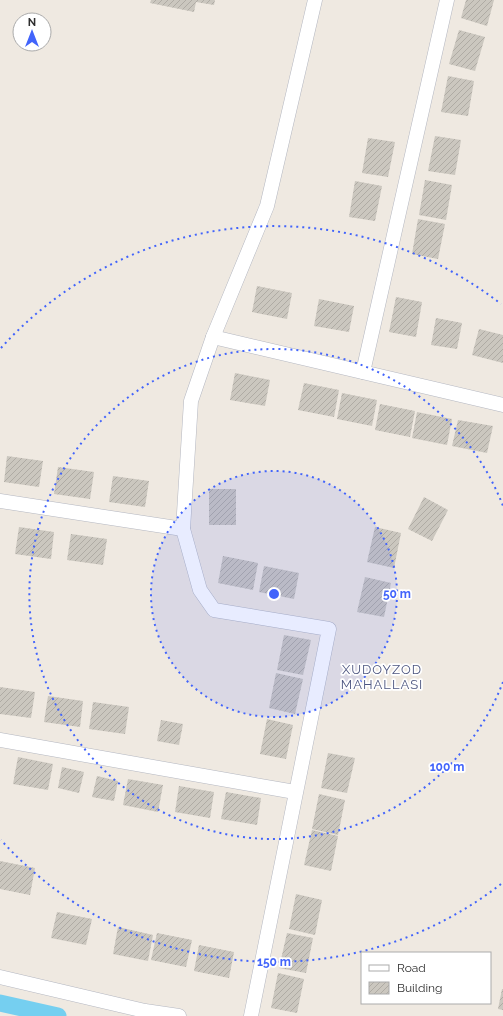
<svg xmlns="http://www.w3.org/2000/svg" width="503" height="1016" viewBox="0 0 503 1016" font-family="Raleway,sans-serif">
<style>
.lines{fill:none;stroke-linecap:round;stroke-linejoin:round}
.canal{stroke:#75cff0;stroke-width:17}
.building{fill:url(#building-hatch)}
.street-casing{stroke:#b4b7c1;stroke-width:15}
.street{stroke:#fff;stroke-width:14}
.ring{fill:none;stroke:#4264fb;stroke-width:2;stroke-dasharray:2 4}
.labels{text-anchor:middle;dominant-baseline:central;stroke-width:3.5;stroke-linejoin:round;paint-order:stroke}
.neighbourhood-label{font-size:13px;letter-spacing:1px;fill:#4d5680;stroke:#fff}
.centre{fill:#4264fb;stroke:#fff;stroke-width:2}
.ring-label{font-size:12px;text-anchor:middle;font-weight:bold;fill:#4264fb;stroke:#fff;stroke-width:3.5;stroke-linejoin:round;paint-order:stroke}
</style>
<defs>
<pattern id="building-hatch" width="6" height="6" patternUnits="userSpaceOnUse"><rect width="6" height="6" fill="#cbc7bf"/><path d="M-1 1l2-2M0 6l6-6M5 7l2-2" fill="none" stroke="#afaba4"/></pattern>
</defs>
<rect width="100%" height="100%" fill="#efe9e1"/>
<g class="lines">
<path class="canal" d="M 0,1003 L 58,1016"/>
</g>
<g class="building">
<path d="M 151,0 L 215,0 L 214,5 L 196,2 L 194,12 L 150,3 Z"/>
<path d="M 466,0 L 494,0 L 487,26 L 461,18 Z"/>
<path d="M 459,30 L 485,37 L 475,71 L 449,64 Z"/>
<path d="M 448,76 L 474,81 L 468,116 L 441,112 Z"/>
<path d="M 435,136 L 461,140 L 455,175 L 428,171 Z"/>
<path d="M 368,138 L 395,142 L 388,177 L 362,173 Z"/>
<path d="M 425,180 L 452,185 L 446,220 L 419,215 Z"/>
<path d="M 355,181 L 382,186 L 375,221 L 349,217 Z"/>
<path d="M 418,219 L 445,224 L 438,259 L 412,254 Z"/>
<path d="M 257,286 L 292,293 L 287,319 L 252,312 Z"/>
<path d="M 396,297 L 422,302 L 416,337 L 389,332 Z"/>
<path d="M 319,299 L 354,306 L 349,332 L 314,326 Z"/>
<path d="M 436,318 L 462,323 L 457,349 L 431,345 Z"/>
<path d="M 479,329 L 503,335 L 503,363 L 472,355 Z"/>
<path d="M 235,373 L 270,380 L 265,406 L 230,400 Z"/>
<path d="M 304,383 L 339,390 L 334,417 L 298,410 Z"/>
<path d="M 342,393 L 377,400 L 372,426 L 337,419 Z"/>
<path d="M 380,404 L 415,411 L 410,437 L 375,430 Z"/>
<path d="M 417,412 L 452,419 L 447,445 L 412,438 Z"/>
<path d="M 458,420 L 493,426 L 487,453 L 452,446 Z"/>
<path d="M 7,456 L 43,461 L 39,487 L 4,482 Z"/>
<path d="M 58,467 L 94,472 L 90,499 L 54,494 Z"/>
<path d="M 113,476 L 149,481 L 145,507 L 109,502 Z"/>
<rect x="209" y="489" width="27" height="36"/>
<path d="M 424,497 L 448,510 L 432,541 L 408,529 Z"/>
<path d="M 19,527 L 54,532 L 51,559 L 15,554 Z"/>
<path d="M 375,527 L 401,533 L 394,568 L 367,562 Z"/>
<path d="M 71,534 L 107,539 L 103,565 L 67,560 Z"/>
<path d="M 223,556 L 258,563 L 253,590 L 218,583 Z"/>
<path d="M 264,566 L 299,573 L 294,599 L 259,592 Z"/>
<path d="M 365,577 L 391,583 L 384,617 L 357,612 Z"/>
<path d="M 284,635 L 311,640 L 303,675 L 277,670 Z"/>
<path d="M 276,673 L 303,679 L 295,714 L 269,708 Z"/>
<path d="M 0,687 L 35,692 L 31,718 L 0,714 Z"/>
<path d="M 48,696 L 83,701 L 80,727 L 44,722 Z"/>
<path d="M 93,702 L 129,707 L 125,734 L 89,729 Z"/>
<path d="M 267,719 L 293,725 L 286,759 L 260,754 Z"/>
<path d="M 161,720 L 183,724 L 179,745 L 157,741 Z"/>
<path d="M 328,753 L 355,758 L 347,793 L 321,788 Z"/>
<path d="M 18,757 L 53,764 L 48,790 L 13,784 Z"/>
<path d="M 62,767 L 84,772 L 79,793 L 58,788 Z"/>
<path d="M 97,776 L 118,781 L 114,801 L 92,797 Z"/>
<path d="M 128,779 L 163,785 L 158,812 L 123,805 Z"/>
<path d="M 179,786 L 214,792 L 210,818 L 175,812 Z"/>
<path d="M 226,792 L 261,798 L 257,825 L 221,819 Z"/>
<path d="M 319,794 L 345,800 L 338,835 L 312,829 Z"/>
<path d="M 312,830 L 338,836 L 331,871 L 304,865 Z"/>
<path d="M 0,861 L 35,868 L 30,895 L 0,889 Z"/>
<path d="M 296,894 L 322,900 L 315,935 L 289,929 Z"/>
<path d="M 57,912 L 92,919 L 86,945 L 51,938 Z"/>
<path d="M 118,927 L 153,935 L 148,961 L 113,954 Z"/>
<path d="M 157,933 L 192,940 L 186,967 L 151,960 Z"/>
<path d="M 287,933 L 313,938 L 306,973 L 279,968 Z"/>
<path d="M 199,945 L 234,952 L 229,978 L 194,971 Z"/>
<path d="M 278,973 L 304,979 L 297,1013 L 271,1008 Z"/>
<path d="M 502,989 L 503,989 L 503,1010 L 498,1009 Z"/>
</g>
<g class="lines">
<g class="street-casing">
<g id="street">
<path d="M 213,337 L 503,405"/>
<path d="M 363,372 L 447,0"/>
<path d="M 0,501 L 183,529"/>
<path d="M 0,740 L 295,792"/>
<path d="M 0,977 L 145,1011 L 179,1016"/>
<path d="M 251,1016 L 329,629 L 214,610 L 200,590 L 183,529 L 191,401 L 213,337 L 267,206 L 315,0"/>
</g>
</g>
<use href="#street" class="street"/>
</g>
<circle cx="274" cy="594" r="123" fill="#4264fb" fill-opacity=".12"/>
<g class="ring">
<circle cx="274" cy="594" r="123"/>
<path d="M503 682A245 245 0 1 1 503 506"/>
<path d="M501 884A368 368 0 0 1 1 840M1 348A368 368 0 0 1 501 304"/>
</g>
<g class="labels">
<g class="neighbourhood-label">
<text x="382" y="669">XUDOYZOD<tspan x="382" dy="15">MAHALLASI</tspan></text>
</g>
</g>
<circle cx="274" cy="594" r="6" class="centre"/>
<g class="ring-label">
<text x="397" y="598">50 m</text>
<text x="447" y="771">100 m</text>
<text x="274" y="966">150 m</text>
</g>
<rect x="361" y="952" width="130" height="52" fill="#ffffff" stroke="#ababab"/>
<rect x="369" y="965" width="20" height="6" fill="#ffffff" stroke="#ababab"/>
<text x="397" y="972" font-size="12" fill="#2e2e2e">Road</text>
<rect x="369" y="982" width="20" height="12" fill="url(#building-hatch)" stroke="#ababab"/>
<text x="397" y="992" font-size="12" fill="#2e2e2e">Building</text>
<g transform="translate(32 32)"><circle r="19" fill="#ffffff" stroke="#ababab"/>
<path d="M0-3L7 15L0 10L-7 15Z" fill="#4264fb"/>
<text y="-6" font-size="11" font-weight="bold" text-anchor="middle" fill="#2e2e2e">N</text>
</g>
</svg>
